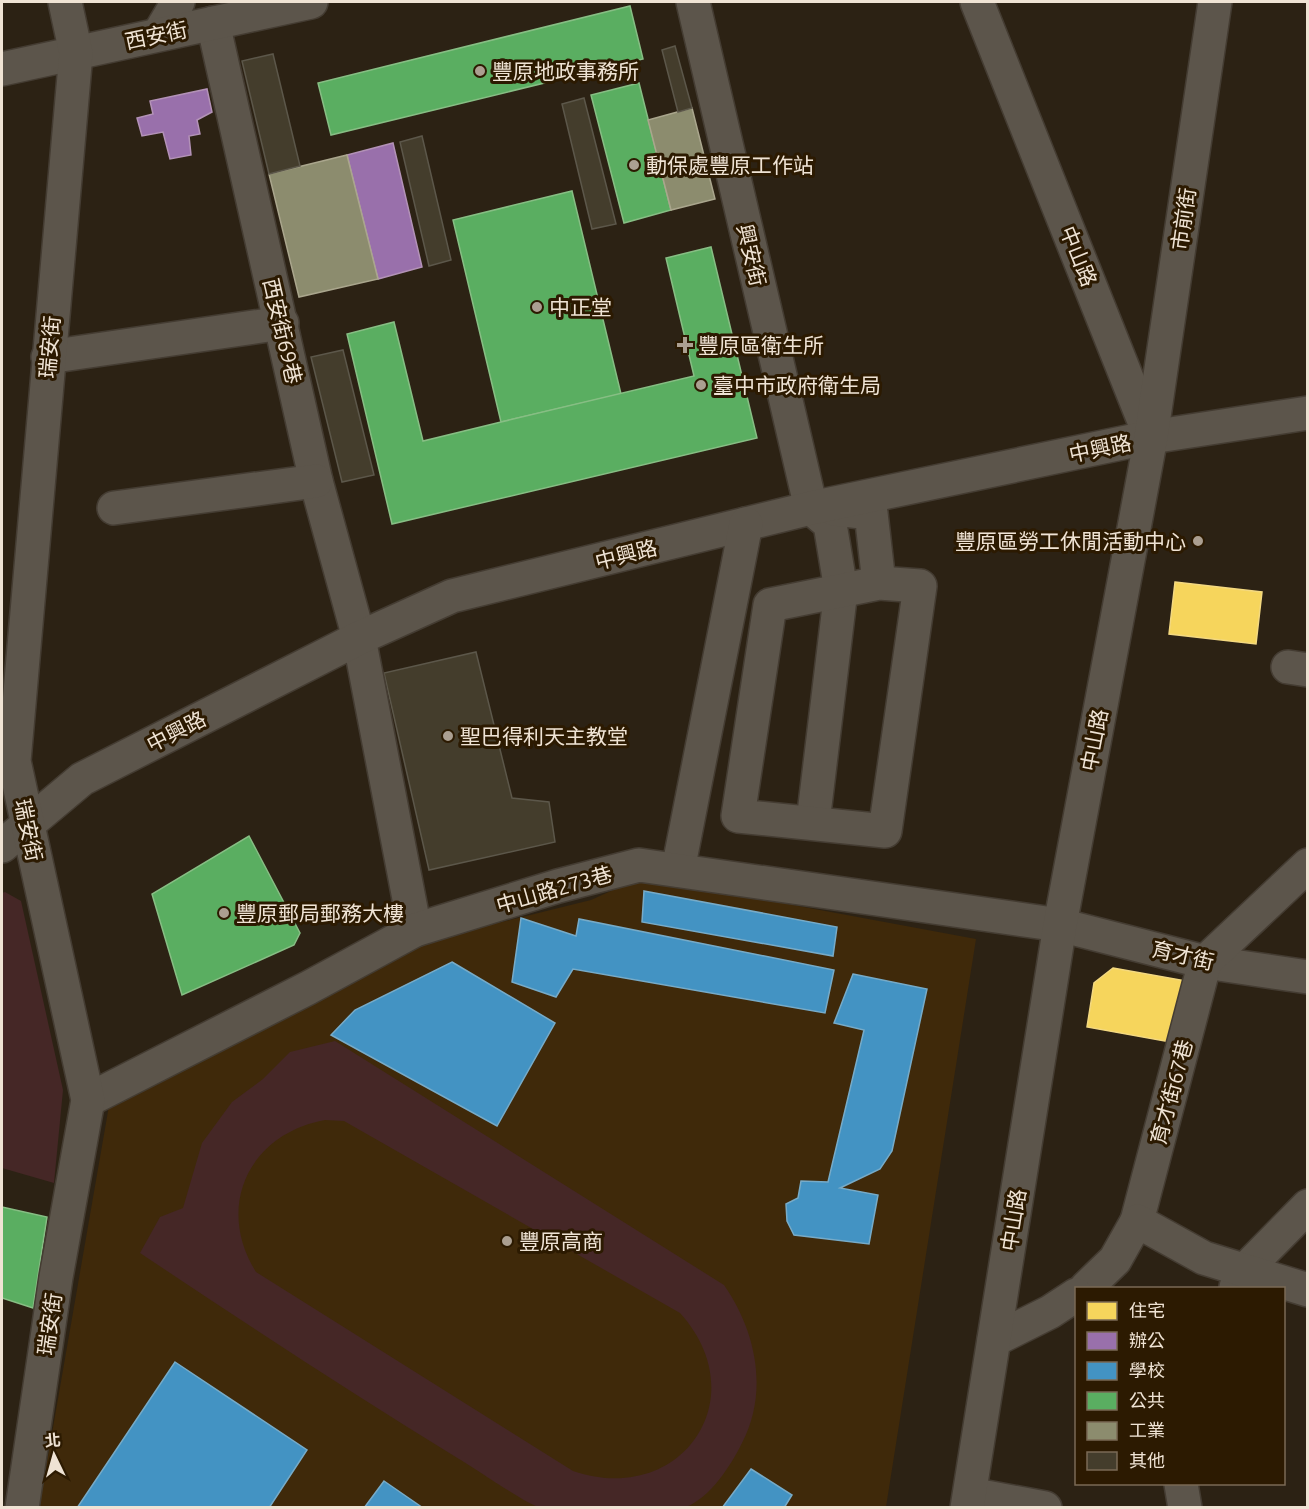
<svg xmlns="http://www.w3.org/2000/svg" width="1309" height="1509" viewBox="0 0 1309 1509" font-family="Ubuntu,'Noto Sans TC',sans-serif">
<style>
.built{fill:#3f290a}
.green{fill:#452726;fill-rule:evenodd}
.homes{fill:#f6d55c;stroke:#f4d980;stroke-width:1.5}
.offices{fill:#9970ab;stroke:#b392b7;stroke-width:1.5}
.schools{fill:#4393c3;stroke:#77abc8;stroke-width:1.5}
.public{fill:#5aae61;stroke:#87be84;stroke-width:1.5}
.industry{fill:#8c8c6e;stroke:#aaa68d;stroke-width:1.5}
.building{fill:#443d2c;stroke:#5c574a;stroke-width:1.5}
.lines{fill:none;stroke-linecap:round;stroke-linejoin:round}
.minor-casing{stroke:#443c32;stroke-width:36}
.minor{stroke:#5c554b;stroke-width:33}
.poi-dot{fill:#ab9f91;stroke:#2c1a01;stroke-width:2}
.labels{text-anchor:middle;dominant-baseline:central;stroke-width:6;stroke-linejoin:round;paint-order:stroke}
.street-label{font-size:21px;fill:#efe3d4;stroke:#2c1a01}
.poi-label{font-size:21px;fill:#efe3d4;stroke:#2c1a01;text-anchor:start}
</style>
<rect width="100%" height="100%" fill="#2c2214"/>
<path class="built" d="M 642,877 L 976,939 L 886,1507 L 39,1508 L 110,1100 L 434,939 L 591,900 Z"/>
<g class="green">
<path d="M 5,892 L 21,901 L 63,1090 L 54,1183 L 2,1168 L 2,893 Z"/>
<path d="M 335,1041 L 724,1285 C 756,1331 769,1391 742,1443 C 731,1465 711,1497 686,1507 C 679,1509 552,1509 541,1508 C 527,1505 475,1468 459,1459 C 351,1393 245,1323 140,1253 L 160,1217 L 183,1208 L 202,1143 L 232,1102 L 263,1079 L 290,1052 ZM 325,1120 L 344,1121 L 680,1313 C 757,1398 681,1508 573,1471 L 256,1272 C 215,1206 249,1134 325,1120 Z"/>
</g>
<g class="homes">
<path d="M 1175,582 L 1262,592 L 1256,644 L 1169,634 Z"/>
<path d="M 1113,968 L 1192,982 L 1181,1044 L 1087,1027 L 1094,983 Z"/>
</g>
<g class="offices">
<path d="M 207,89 L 212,112 L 197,120 L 200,134 L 189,136 L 191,155 L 170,159 L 163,132 L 142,136 L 137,118 L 153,114 L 150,101 Z"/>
<path d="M 393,143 L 422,267 L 378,279 L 347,155 Z"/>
</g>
<g class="schools">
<path d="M 644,891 L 837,927 L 833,956 L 642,922 Z"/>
<path d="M 521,918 L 576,936 L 579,919 L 834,970 L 825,1013 L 573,969 L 556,997 L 512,982 Z"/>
<path d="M 452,962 L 555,1023 L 497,1126 L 331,1035 L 355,1010 Z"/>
<path d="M 853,974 L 927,989 L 892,1151 L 880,1169 L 840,1188 L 878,1195 L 869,1244 L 794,1235 L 787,1221 L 786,1204 L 798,1198 L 801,1181 L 828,1182 L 864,1030 L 834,1023 Z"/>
<path d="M 175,1362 L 307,1450 L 269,1508 L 77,1508 Z"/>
<path d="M 751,1469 L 792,1495 L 784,1508 L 722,1508 Z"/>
<path d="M 384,1481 L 423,1508 L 364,1508 Z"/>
</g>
<g class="public">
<path d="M 630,6 L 643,59 L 331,135 L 318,83 Z"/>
<path d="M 639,83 L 671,210 L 624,223 L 591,95 Z"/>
<path d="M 572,191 L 621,394 L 501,422 L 453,220 Z"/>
<path d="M 711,247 L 757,438 L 392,524 L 347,334 L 394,322 L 423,441 L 501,422 L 694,376 L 666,258 Z"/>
<path d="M 249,836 L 300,933 L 294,945 L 182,995 L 152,894 Z"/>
<path d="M 2,1207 L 47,1217 L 33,1308 L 2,1298 Z"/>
</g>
<g class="industry">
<path d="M 692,108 L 715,199 L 671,210 L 648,120 Z"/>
<path d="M 347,155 L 378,279 L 299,297 L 269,174 Z"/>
</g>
<g class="building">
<path d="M 675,46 L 692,108 L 678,112 L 662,50 Z"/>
<path d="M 273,54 L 300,166 L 269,174 L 242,61 Z"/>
<path d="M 584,98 L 616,224 L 592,229 L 562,104 Z"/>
<path d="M 422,136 L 451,260 L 429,266 L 400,142 Z"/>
<path d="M 343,350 L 374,475 L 342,482 L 311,357 Z"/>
<path d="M 476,652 L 512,798 L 549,802 L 555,842 L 429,870 L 384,673 Z"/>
</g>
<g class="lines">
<g class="minor-casing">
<g id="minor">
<path d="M 693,2 L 811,508"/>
<path d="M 977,2 L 1150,436"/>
<path d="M 213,23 L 316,481 L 359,638 L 415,930"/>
<path d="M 159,34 L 178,2"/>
<path d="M 2,69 L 311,2"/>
<path d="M 48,357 L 282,323"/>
<path d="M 114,508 L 316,481"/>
<path d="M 811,508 L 830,524 L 841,590 L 813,822"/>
<path d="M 834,509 L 871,513 L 879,583 L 920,586 L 885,831 L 738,816 L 770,605 L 879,583"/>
<path d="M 1288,667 L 1308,670"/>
<path d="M 2,846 L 82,779 L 359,638 L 452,596 L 811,508 L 1151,437 L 1308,413"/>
<path d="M 678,870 L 746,524"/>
<path d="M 88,1100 L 308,988 L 415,930 L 558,886 L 639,865 L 1060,925 L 1205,962 L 1308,977"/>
<path d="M 1137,1221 L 1205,962 L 1308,865"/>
<path d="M 1236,1287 L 1245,1270 L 1308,1206"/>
<path d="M 1086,1288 L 1115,1260 L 1137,1221 L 1204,1258 L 1308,1290"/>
<path d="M 994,1340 L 1050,1312 L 1076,1295"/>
<path d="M 1181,1484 L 1185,1508"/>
<path d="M 970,1494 L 1045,1508"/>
<path d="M 22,1508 L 56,1277 L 88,1100 L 14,761 L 76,53 L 65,2"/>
<path d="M 967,1508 L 1060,925 L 1151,437 L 1215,2"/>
</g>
</g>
<use href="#minor" class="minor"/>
</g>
<g class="poi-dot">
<circle cx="480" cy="71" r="6"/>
<circle cx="634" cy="165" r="6"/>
<circle cx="537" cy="307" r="6"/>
<path d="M682 336h6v6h6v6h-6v6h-6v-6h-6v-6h6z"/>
<circle cx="701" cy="385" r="6"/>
<circle cx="1198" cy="541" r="6"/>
<circle cx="448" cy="736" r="6"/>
<circle cx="224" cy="913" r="6"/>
<circle cx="507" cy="1241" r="6"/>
</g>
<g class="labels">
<g class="street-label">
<text transform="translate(156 35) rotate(-12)">西安街</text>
<text transform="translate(1183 219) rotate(-82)">市前街</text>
<text transform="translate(752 255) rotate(77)">興安街</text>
<text transform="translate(1079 256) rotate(68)">中山路</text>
<text transform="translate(283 331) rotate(77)">西安街69巷</text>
<text transform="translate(49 347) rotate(-85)">瑞安街</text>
<text transform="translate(1100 448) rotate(-12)">中興路</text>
<text transform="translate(626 554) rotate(-14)">中興路</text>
<text transform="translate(176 731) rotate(-27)">中興路</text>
<text transform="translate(1094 740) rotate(-79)">中山路</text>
<text transform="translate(29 830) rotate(78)">瑞安街</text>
<text transform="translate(554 889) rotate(-16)">中山路273巷</text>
<text transform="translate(1183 955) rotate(13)">育才街</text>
<text transform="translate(1171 1092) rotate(-75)">育才街67巷</text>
<text transform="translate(1013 1220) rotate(-81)">中山路</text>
<text transform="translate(49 1324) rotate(-82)">瑞安街</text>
</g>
<g class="poi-label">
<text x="492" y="71">豐原地政事務所</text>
<text x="646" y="165">動保處豐原工作站</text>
<text x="549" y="307">中正堂</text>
<text x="698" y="345">豐原區衛生所</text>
<text x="713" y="385">臺中市政府衛生局</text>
<text x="1186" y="541" text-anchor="end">豐原區勞工休閒活動中心</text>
<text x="460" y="736">聖巴得利天主教堂</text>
<text x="236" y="913">豐原郵局郵務大樓</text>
<text x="519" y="1241">豐原高商</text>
</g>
</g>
<rect width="1309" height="1509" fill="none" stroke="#efe3d4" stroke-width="6"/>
<rect x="1075" y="1287" width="210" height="198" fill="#2c1a01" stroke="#7a6a55" stroke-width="1.5"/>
<rect x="1087" y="1302" width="30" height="18" fill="#f6d55c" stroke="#7a6a55" stroke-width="1.5"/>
<text x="1129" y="1317" font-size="18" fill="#efe3d4">住宅</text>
<rect x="1087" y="1332" width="30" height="18" fill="#9970ab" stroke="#7a6a55" stroke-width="1.5"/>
<text x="1129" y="1347" font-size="18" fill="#efe3d4">辦公</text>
<rect x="1087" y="1362" width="30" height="18" fill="#4393c3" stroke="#7a6a55" stroke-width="1.5"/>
<text x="1129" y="1377" font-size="18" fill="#efe3d4">學校</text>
<rect x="1087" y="1392" width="30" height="18" fill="#5aae61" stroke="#7a6a55" stroke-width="1.5"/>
<text x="1129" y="1407" font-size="18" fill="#efe3d4">公共</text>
<rect x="1087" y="1422" width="30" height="18" fill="#8c8c6e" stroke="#7a6a55" stroke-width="1.5"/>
<text x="1129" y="1437" font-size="18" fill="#efe3d4">工業</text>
<rect x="1087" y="1452" width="30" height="18" fill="#443d2c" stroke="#7a6a55" stroke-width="1.5"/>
<text x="1129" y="1467" font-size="18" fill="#efe3d4">其他</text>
<g transform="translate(54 1455) rotate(355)" stroke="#2c1a01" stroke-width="4.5" paint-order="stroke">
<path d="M0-4.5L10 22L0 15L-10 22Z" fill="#efe3d4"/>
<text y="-9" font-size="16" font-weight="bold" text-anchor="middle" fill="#efe3d4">北</text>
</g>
</svg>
